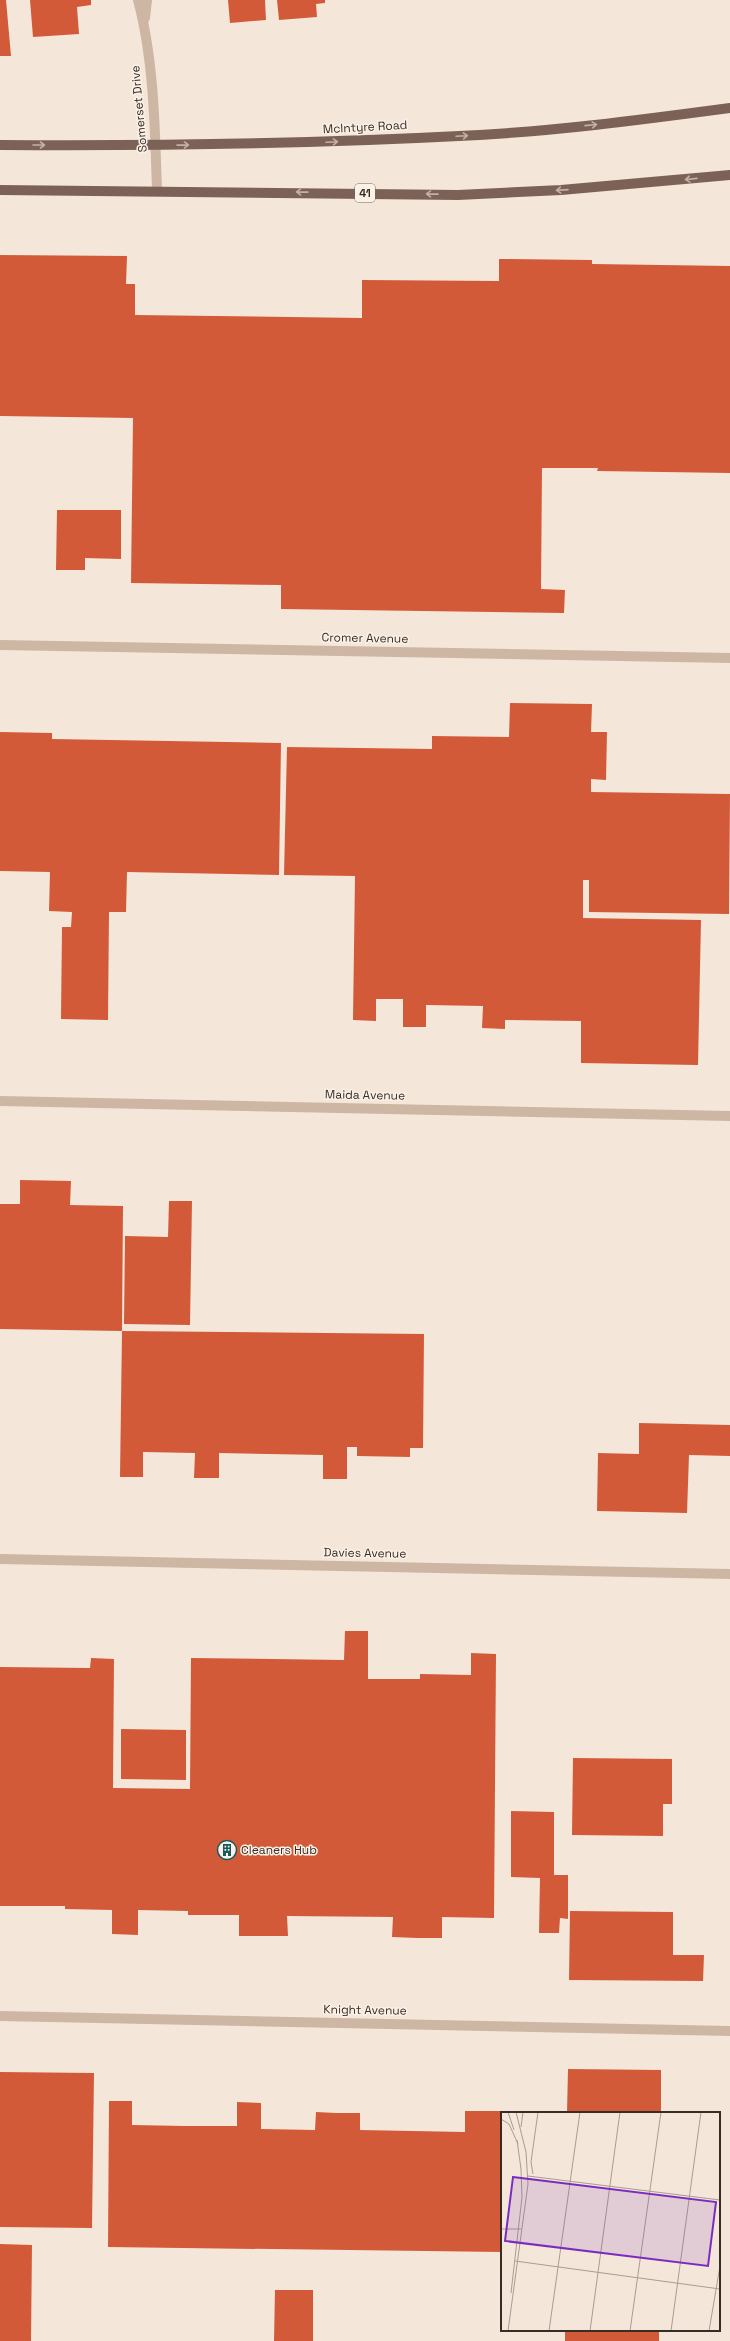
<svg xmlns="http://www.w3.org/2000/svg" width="730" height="2341" viewBox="0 0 730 2341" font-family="'Space Grotesk',sans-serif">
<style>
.building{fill:#d35a39}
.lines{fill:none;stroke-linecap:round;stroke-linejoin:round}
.minor{stroke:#ceb6a4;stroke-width:10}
.primary{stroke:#7c6256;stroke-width:10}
.oneway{stroke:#c2b1a5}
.labels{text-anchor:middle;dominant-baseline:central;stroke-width:3;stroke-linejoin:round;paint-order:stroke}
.shield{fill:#fbf1e6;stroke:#726760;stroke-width:1}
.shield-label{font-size:11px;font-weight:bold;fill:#382c26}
.street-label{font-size:12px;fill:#382c26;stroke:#fbf1e6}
.poi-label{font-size:12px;fill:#382c26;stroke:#fbf1e6;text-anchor:start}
.inset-road{fill:none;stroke:#a99c91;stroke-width:1}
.view{fill:#7b2cbf;fill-opacity:0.15;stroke:#7b2cbf;stroke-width:2}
.inset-edge{fill:none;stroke:#382c26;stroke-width:2}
</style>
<rect width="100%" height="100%" fill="#f4e7d9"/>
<g class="building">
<path d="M 0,0 L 6,0 L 11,56 L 0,56 Z"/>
<path d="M 30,0 L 91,0 L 91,5 L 77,7 L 79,34 L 33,37 Z"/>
<path d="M 228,0 L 265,0 L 266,20 L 230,23 Z"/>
<path d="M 277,0 L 325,0 L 325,3 L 316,4 L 317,17 L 279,20 Z"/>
<path d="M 0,255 L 127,256 L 126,284 L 135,284 L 135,315 L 362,318 L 362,280 L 499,281 L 499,259 L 592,260 L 592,264 L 730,266 L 730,473 L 597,471 L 598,468 L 542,468 L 541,589 L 565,590 L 564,613 L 281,609 L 281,585 L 131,583 L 133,418 L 0,416 Z"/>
<path d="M 57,510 L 121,510 L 121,559 L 85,558 L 85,570 L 56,570 Z"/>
<path d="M 510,703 L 592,704 L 591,732 L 607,732 L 606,780 L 591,779 L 591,792 L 730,794 L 729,914 L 589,912 L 589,880 L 583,880 L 583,918 L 701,920 L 698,1065 L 581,1063 L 581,1021 L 505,1020 L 505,1029 L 482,1028 L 483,1006 L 426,1005 L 426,1027 L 403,1027 L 403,999 L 376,999 L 376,1021 L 353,1020 L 355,876 L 284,875 L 287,747 L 432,749 L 432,736 L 509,737 Z"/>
<path d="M 0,732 L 52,733 L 52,739 L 281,743 L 279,875 L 127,872 L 126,912 L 109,912 L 108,1020 L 61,1019 L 62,927 L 71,927 L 72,912 L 49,911 L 50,872 L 0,871 Z"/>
<path d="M 20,1180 L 71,1181 L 70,1205 L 123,1206 L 122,1331 L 424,1334 L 423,1448 L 410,1448 L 410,1457 L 357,1456 L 357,1447 L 347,1447 L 347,1479 L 323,1479 L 323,1455 L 219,1453 L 219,1478 L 194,1478 L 195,1453 L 143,1452 L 143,1477 L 120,1477 L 122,1331 L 0,1329 L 0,1204 L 20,1204 Z"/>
<path d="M 169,1201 L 192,1201 L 190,1325 L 124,1324 L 125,1236 L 168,1237 Z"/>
<path d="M 639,1423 L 730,1425 L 730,1456 L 689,1455 L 687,1513 L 597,1511 L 598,1453 L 639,1454 Z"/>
<path d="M 345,1631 L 368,1631 L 368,1679 L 420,1679 L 420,1674 L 471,1675 L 471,1653 L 496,1654 L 494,1918 L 442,1917 L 442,1938 L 417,1938 L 392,1937 L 393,1917 L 287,1916 L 288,1936 L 239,1936 L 239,1915 L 188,1915 L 188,1911 L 138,1910 L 138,1935 L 112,1934 L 112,1910 L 65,1909 L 65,1906 L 0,1906 L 0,1667 L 90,1668 L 91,1658 L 114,1659 L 113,1788 L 190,1789 L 191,1658 L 344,1660 Z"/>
<path d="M 121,1729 L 186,1730 L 186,1780 L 121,1779 Z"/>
<path d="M 573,1758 L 672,1759 L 672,1804 L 663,1804 L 663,1836 L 572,1835 Z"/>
<path d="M 511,1811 L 554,1812 L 554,1875 L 568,1875 L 568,1919 L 560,1918 L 559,1933 L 539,1933 L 540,1878 L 511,1877 Z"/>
<path d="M 570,1911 L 673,1912 L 673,1955 L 704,1955 L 703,1981 L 569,1980 Z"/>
<path d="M 568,2069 L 661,2070 L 661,2113 L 567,2113 Z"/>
<path d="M 0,2072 L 94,2073 L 92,2228 L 0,2227 Z"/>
<path d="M 109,2101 L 132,2101 L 132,2125 L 185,2126 L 237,2126 L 237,2102 L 261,2103 L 261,2129 L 315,2130 L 316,2112 L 336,2113 L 360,2113 L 360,2130 L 465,2132 L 465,2111 L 517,2111 L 517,2113 L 502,2113 L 502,2252 L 108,2247 Z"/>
<path d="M 0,2244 L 32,2245 L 31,2341 L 0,2341 Z"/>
<path d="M 275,2290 L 313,2290 L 313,2341 L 274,2341 Z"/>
<rect x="565" y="2330" width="94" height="11"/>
</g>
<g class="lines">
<g class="minor">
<path d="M 138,0 C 154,60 155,129 157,191"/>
<path d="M 145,18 L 147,0"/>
<path d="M 0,645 L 730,658"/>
<path d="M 0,1101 L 730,1116"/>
<path d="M 0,1559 L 730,1574"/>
<path d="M 0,2016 L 730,2031"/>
</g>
<g class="primary">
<path d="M 0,145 C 153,146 306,144 459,136 C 550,132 640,120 730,108"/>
<path d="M 0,190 L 458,195 L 561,190 L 730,175"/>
</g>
</g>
<defs><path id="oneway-shaft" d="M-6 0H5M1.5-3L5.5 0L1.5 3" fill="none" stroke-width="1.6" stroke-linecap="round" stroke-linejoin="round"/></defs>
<g class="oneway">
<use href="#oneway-shaft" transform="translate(591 125) rotate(-6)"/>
<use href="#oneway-shaft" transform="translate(462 136) rotate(-3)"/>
<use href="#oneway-shaft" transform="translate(332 142) rotate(-3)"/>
<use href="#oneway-shaft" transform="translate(39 145)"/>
<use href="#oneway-shaft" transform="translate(183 145) rotate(-1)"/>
<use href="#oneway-shaft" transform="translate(691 179) rotate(174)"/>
<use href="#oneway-shaft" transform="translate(562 190) rotate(176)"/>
<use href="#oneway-shaft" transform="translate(302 192) rotate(-179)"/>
<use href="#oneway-shaft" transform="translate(432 194) rotate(-179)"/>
</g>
<defs>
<g id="building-ring" transform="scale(1)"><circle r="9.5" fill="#fbf1e6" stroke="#185b5e" stroke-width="1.5"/><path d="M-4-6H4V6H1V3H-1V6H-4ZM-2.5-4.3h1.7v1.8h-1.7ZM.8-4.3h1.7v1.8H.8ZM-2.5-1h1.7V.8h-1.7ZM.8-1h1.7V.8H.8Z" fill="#185b5e"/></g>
</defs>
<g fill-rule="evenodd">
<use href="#building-ring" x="227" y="1850"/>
</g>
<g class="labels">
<rect class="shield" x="355" y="184" width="20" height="18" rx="3"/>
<g class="shield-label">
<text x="365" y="193">41</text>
</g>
<g class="street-label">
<text transform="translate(139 109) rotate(-95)">Somerset Drive</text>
<text transform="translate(365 127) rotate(-3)">McIntyre Road</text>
<text transform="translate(365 638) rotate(1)">Cromer Avenue</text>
<text transform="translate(365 1095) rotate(1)">Maida Avenue</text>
<text transform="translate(365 1553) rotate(1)">Davies Avenue</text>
<text transform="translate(365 2010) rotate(1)">Knight Avenue</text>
</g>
<g class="poi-label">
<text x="241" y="1850">Cleaners Hub</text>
</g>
</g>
<g transform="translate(501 2112)">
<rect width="219" height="219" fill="#f4e7d9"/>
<path class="inset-road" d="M 7,0 L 13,18M 0,7 L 8,12 L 17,32M 20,15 L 22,0M 32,62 L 30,50 L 37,0M 27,64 L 219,88M 0,117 L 20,117M 14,149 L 219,177M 10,181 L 21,85 L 20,57 L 16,28M 7,219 L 27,72 L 25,40 L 15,0M 48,219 L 79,0M 89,219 L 119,0M 129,219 L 160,0M 170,219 L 200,0M 208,219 L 219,154"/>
<path class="view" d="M 12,65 L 215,90 L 207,154 L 4,129 Z"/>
<rect width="219" height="219" class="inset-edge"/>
</g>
</svg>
